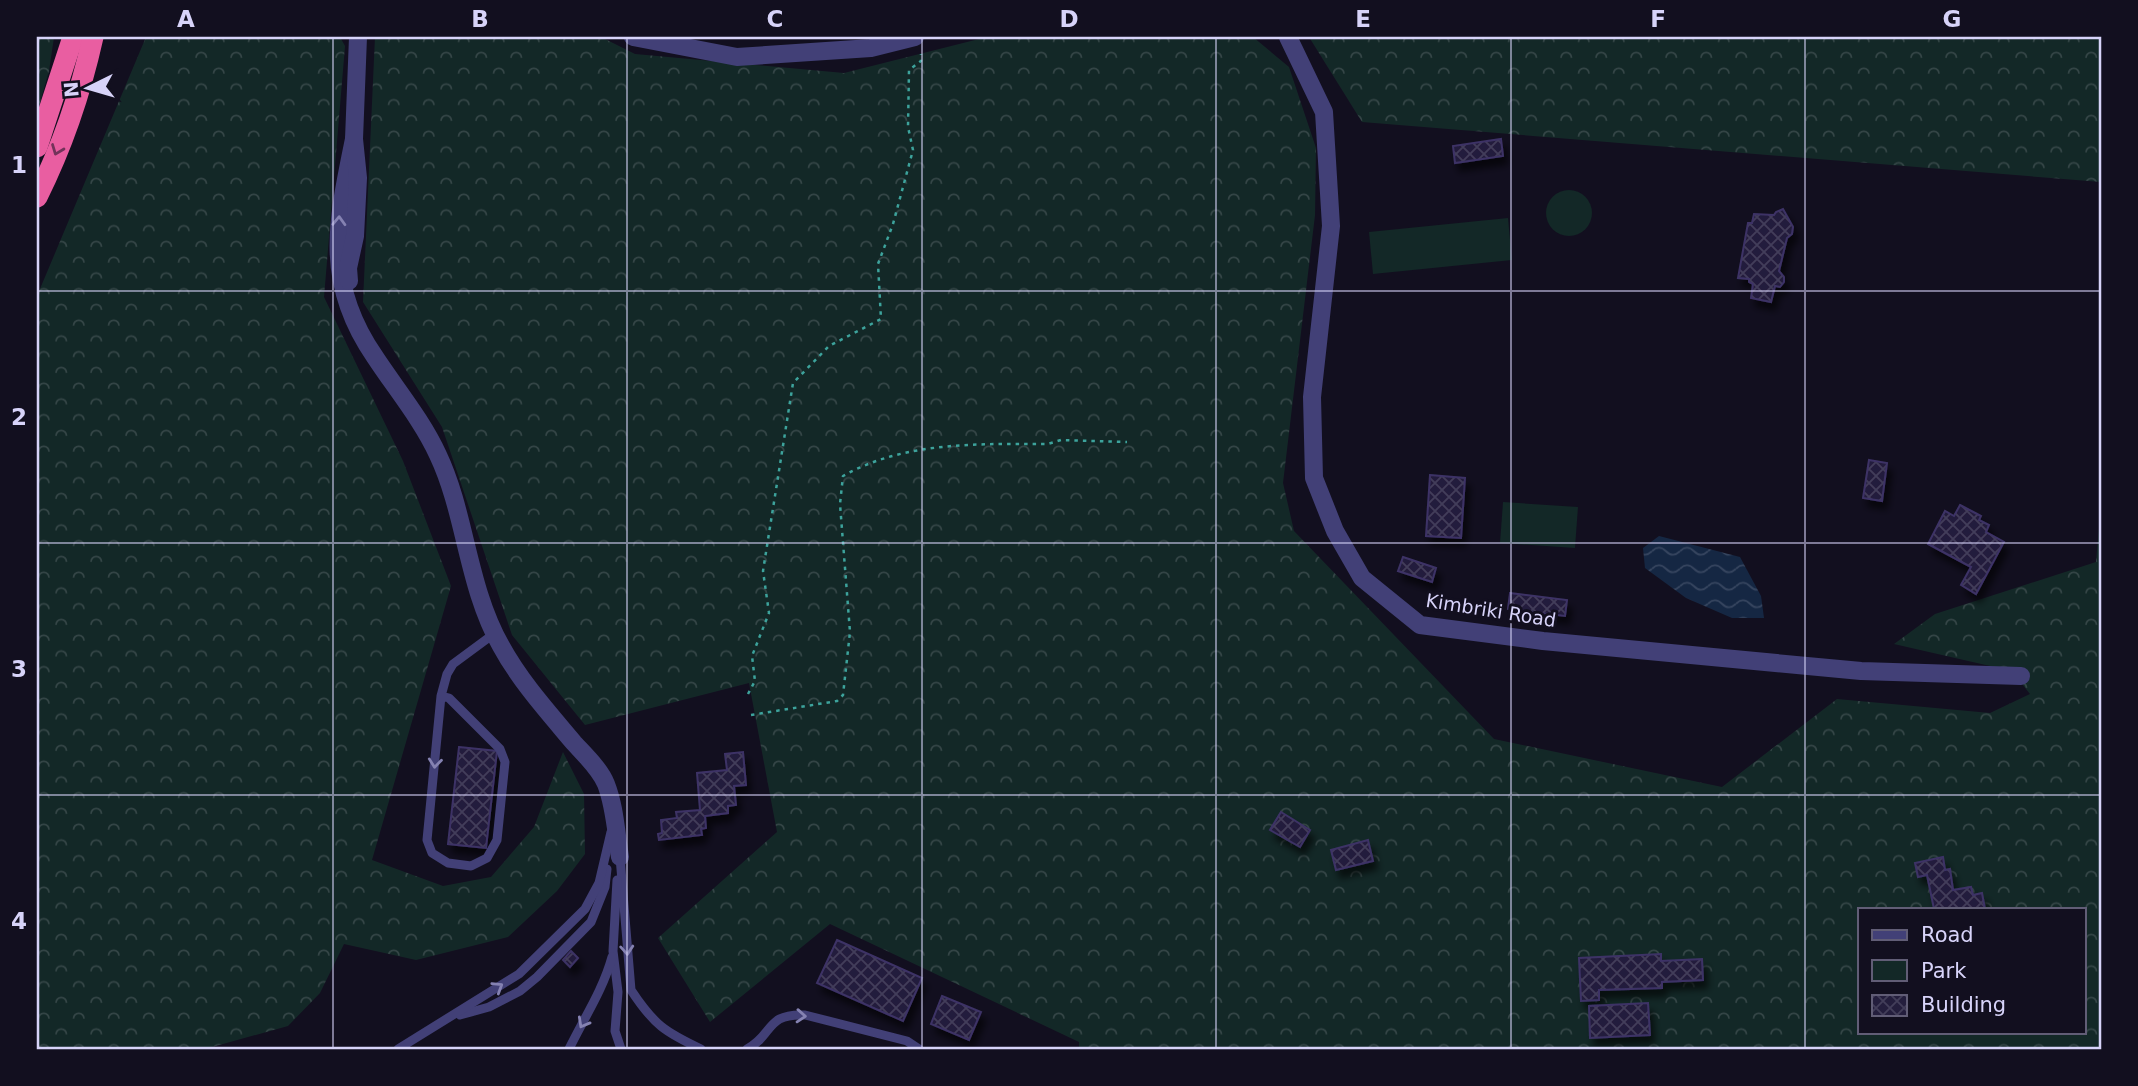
<svg xmlns="http://www.w3.org/2000/svg" width="2138" height="1086" viewBox="0 0 2138 1086" font-family="'DejaVu Sans',sans-serif">
<style>
.green{fill:#132827}
.forest{fill:url(#forest-crowns);fill-rule:evenodd}
.water{fill:url(#water-waves)}
.building{fill:url(#building-cross-hatch);stroke:#3d3366;stroke-width:2;filter:url(#shadow)}
.lines{fill:none;stroke-linecap:round;stroke-linejoin:round}
.path{stroke:#3da39c;stroke-width:2.5;stroke-dasharray:3.5 5;stroke-linecap:butt}
.lane{stroke:#424077;stroke-width:9}
.street{stroke:#424077;stroke-width:18}
.highway{stroke:#e95ea1;stroke-width:21}
.oneway{stroke:#73335a}
.oneway2{stroke:#8582b2}
.grid{fill:none;stroke:#d7d3f9;stroke-width:2;stroke-opacity:0.55}
.labels{text-anchor:middle;dominant-baseline:central;stroke-width:6;stroke-linejoin:round;paint-order:stroke}
.street-label{font-size:19px;fill:#d7d3f9;stroke:#120f1f}
.neatline{fill:none;stroke:#d7d3f9;stroke-width:2.5}
.grid-label{font-size:23px;text-anchor:middle;font-weight:bold;fill:#d7d3f9}
</style>
<defs>
<pattern id="forest-crowns" width="20" height="18" patternUnits="userSpaceOnUse" patternTransform="scale(1.75)"><rect width="20" height="18" fill="#132827"/><path d="M2 6a3 3 0 1 1 6 0M12 15a3 3 0 1 1 6 0" fill="none" stroke="#354647"/></pattern>
<pattern id="water-waves" width="16" height="10" patternUnits="userSpaceOnUse" patternTransform="scale(1.75)"><rect width="16" height="10" fill="#152743"/><path d="M0 5q4-4 8 0t8 0" fill="none" stroke="#36455f"/></pattern>
<pattern id="building-cross-hatch" width="8" height="8" patternUnits="userSpaceOnUse" patternTransform="scale(1.75)"><rect width="8" height="8" fill="#241e3d"/><path d="M0 0l8 8M0 8l8-8" fill="none" stroke="#433e5a"/></pattern>
<filter id="shadow"><feDropShadow dx="4.5" dy="8" stdDeviation="3.5" flood-color="#0009"/></filter>
</defs>
<rect width="100%" height="100%" fill="#120f1f"/>
<g class="green">
<circle cx="1569" cy="213" r="23"/>
<path d="M 1508,218 L 1512,260 L 1373,274 L 1369,232 Z"/>
<path d="M 1503,502 L 1578,507 L 1575,548 L 1500,543 Z"/>
</g>
<g class="forest">
<path d="M 37,37 L 54,37 L 49,71 L 37,113 Z"/>
<path d="M 146,37 L 340,37 L 345,46 L 324,297 L 403,461 L 451,586 L 372,860 L 443,886 L 491,877 L 534,827 L 563,752 L 584,794 L 585,854 L 557,891 L 508,937 L 416,960 L 344,944 L 320,993 L 288,1026 L 205,1049 L 37,1049 L 37,296 Z"/>
<path d="M 375,37 L 601,37 L 635,54 L 844,73 L 987,37 L 1253,37 L 1289,67 L 1316,148 L 1315,215 L 1283,483 L 1294,531 L 1494,739 L 1722,787 L 1837,699 L 1990,713 L 2030,694 L 2012,671 L 1894,644 L 1935,614 L 2096,562 L 2101,506 L 2101,1049 L 1079,1049 L 1079,1042 L 830,924 L 710,1022 L 658,938 L 777,832 L 749,683 L 585,725 L 512,635 L 442,427 L 363,302 ZM 1860,909 L 2084,909 L 2084,1032 L 1860,1032 Z"/>
<path d="M 1309,37 L 2101,37 L 2101,182 L 1362,122 Z"/>
</g>
<path class="water" d="M 1659,536 L 1740,557 L 1761,596 L 1764,618 L 1732,618 L 1686,598 L 1645,568 L 1643,548 Z"/>
<g class="building">
<path d="M 1501,139 L 1503,156 L 1455,163 L 1453,146 Z"/>
<path d="M 1783,209 L 1793,227 L 1792,234 L 1787,238 L 1779,271 L 1784,277 L 1784,282 L 1780,287 L 1775,286 L 1771,302 L 1751,298 L 1753,284 L 1749,282 L 1749,279 L 1738,278 L 1748,223 L 1752,223 L 1754,214 L 1774,215 L 1776,212 Z"/>
<path d="M 1869,460 L 1887,463 L 1882,501 L 1863,498 Z"/>
<path d="M 1430,475 L 1465,478 L 1461,538 L 1426,536 Z"/>
<path d="M 1960,505 L 1981,516 L 1979,520 L 1989,525 L 1986,532 L 2004,542 L 1976,594 L 1961,585 L 1971,567 L 1928,544 L 1945,511 L 1954,516 Z"/>
<path d="M 1403,557 L 1436,568 L 1432,582 L 1398,571 Z"/>
<path d="M 1510,593 L 1567,600 L 1565,616 L 1508,609 Z"/>
<path d="M 459,747 L 497,751 L 486,848 L 448,844 Z"/>
<path d="M 743,752 L 746,785 L 734,786 L 736,805 L 728,806 L 728,813 L 705,816 L 706,828 L 701,829 L 702,835 L 659,840 L 658,834 L 662,833 L 661,820 L 677,818 L 676,812 L 700,810 L 697,773 L 727,770 L 725,754 Z"/>
<path d="M 1281,812 L 1310,830 L 1300,847 L 1270,830 Z"/>
<path d="M 1368,840 L 1373,861 L 1336,870 L 1331,850 Z"/>
<path d="M 1943,857 L 1945,870 L 1950,869 L 1953,890 L 1971,887 L 1973,895 L 1982,893 L 1985,909 L 1934,909 L 1927,875 L 1918,877 L 1915,863 Z"/>
<path d="M 837,940 L 922,978 L 903,1021 L 817,983 Z"/>
<path d="M 571,951 L 578,958 L 570,967 L 563,960 Z"/>
<path d="M 1661,954 L 1661,961 L 1702,959 L 1703,980 L 1662,982 L 1662,988 L 1599,990 L 1599,1000 L 1581,1001 L 1579,958 Z"/>
<path d="M 942,996 L 981,1012 L 969,1040 L 931,1024 Z"/>
<path d="M 1648,1003 L 1650,1035 L 1590,1038 L 1589,1006 Z"/>
</g>
<g class="lines">
<g class="path">
<path d="M 748,694 L 755,681 L 752,656 L 769,613 L 763,571 L 793,383 L 829,346 L 881,319 L 878,264 L 893,224 L 913,150 L 908,127 L 909,70 L 921,61 L 921,54"/>
<path d="M 751,715 L 837,701 L 843,695 L 850,632 L 840,504 L 843,476 C 905,441 979,444 1048,444 L 1061,440 L 1127,442"/>
</g>
<g class="lane">
<path d="M 441,696 L 449,698 L 500,749 L 505,762 L 497,840 L 487,858 L 471,866 L 448,863 L 432,853 L 427,840 L 441,696 L 447,674 L 453,664 L 495,633"/>
<path d="M 620,857 L 631,990 C 654,1025 665,1032 701,1049"/>
<path d="M 617,880 L 613,951 L 618,992 L 615,1031 L 621,1049"/>
<path d="M 460,1015 L 489,1007 L 520,991 L 537,977 L 591,922 L 605,887 L 607,869"/>
<path d="M 398,1049 L 519,974 L 585,909 L 599,883 L 611,832"/>
<path d="M 569,1049 C 584,1018 603,990 612,957"/>
<path d="M 747,1049 C 774,1035 765,1013 805,1015 L 907,1041 L 919,1049"/>
</g>
<g class="street">
<path d="M 633,37 L 737,57 L 871,48 L 915,37"/>
<path d="M 1288,37 L 1324,112 L 1331,226 L 1312,397 L 1314,478 L 1335,531 L 1362,578 L 1420,625 L 1543,641 L 1861,671 L 2021,676"/>
<path d="M 354,139 C 337,222 323,282 375,357 C 396,389 422,420 438,455 C 466,514 467,586 501,646 C 520,681 548,712 574,743 C 585,755 600,769 606,784 C 615,807 616,833 620,857"/>
<path d="M 349,281 L 348,268 L 355,236 L 358,178 L 354,139 L 358,37"/>
</g>
<g class="highway">
<path d="M 37,147 L 73,37"/>
<path d="M 37,197 C 62,147 81,91 93,37"/>
</g>
</g>
<defs><path id="oneway-chevron" d="M-2-3.5L2.5 0L-2 3.5" fill="none" stroke-width="1.6" stroke-linecap="round" stroke-linejoin="round" transform="scale(1.75)"/></defs>
<use class="oneway" href="#oneway-chevron" transform="translate(57 150) rotate(111)"/>
<g class="oneway2">
<use href="#oneway-chevron" transform="translate(339 221) rotate(-88)"/>
<use href="#oneway-chevron" transform="translate(435 763) rotate(96)"/>
<use href="#oneway-chevron" transform="translate(627 950) rotate(86)"/>
<use href="#oneway-chevron" transform="translate(498 987) rotate(-32)"/>
<use href="#oneway-chevron" transform="translate(801 1016) rotate(4)"/>
<use href="#oneway-chevron" transform="translate(583 1023) rotate(119)"/>
</g>
<path class="grid" d="M 333,37 L 333,1049M 627,37 L 627,1049M 922,37 L 922,1049M 1216,37 L 1216,1049M 1511,37 L 1511,1049M 1805,37 L 1805,1049M 37,291 L 2101,291M 37,543 L 2101,543M 37,795 L 2101,795"/>
<g class="labels">
<g class="street-label">
<text transform="translate(1491 610) rotate(9)">Kimbriki Road</text>
</g>
</g>
<rect width="2138" height="1086" fill="none" stroke="#120f1f" stroke-width="77"/>
<rect x="1858" y="908" width="228" height="126" fill="#120f1f" stroke="#615d76" stroke-width="2"/>
<rect x="1872" y="930" width="35" height="10" fill="#424077" stroke="#615d76" stroke-width="2"/>
<text x="1921" y="942" font-size="21" fill="#d7d3f9">Road</text>
<rect x="1872" y="960" width="35" height="21" fill="#132827" stroke="#615d76" stroke-width="2"/>
<text x="1921" y="978" font-size="21" fill="#d7d3f9">Park</text>
<rect x="1872" y="995" width="35" height="21" fill="url(#building-cross-hatch)" stroke="#615d76" stroke-width="2"/>
<text x="1921" y="1012" font-size="21" fill="#d7d3f9">Building</text>
<g transform="translate(88 88) rotate(265)" stroke="#120f1f" stroke-width="5" paint-order="stroke">
<path d="M0-5L12 26L0 18L-12 26Z" fill="#d7d3f9"/>
<text y="-10" font-size="19" font-weight="bold" text-anchor="middle" fill="#d7d3f9">N</text>
</g>
<rect x="38" y="38" width="2062" height="1010" class="neatline"/>
<g class="grid-label">
<text x="186" y="27">A</text>
<text x="480" y="27">B</text>
<text x="775" y="27">C</text>
<text x="1069" y="27">D</text>
<text x="1363" y="27">E</text>
<text x="1658" y="27">F</text>
<text x="1952" y="27">G</text>
<text x="19" y="173">1</text>
<text x="19" y="425">2</text>
<text x="19" y="677">3</text>
<text x="19" y="929">4</text>
</g>
</svg>
